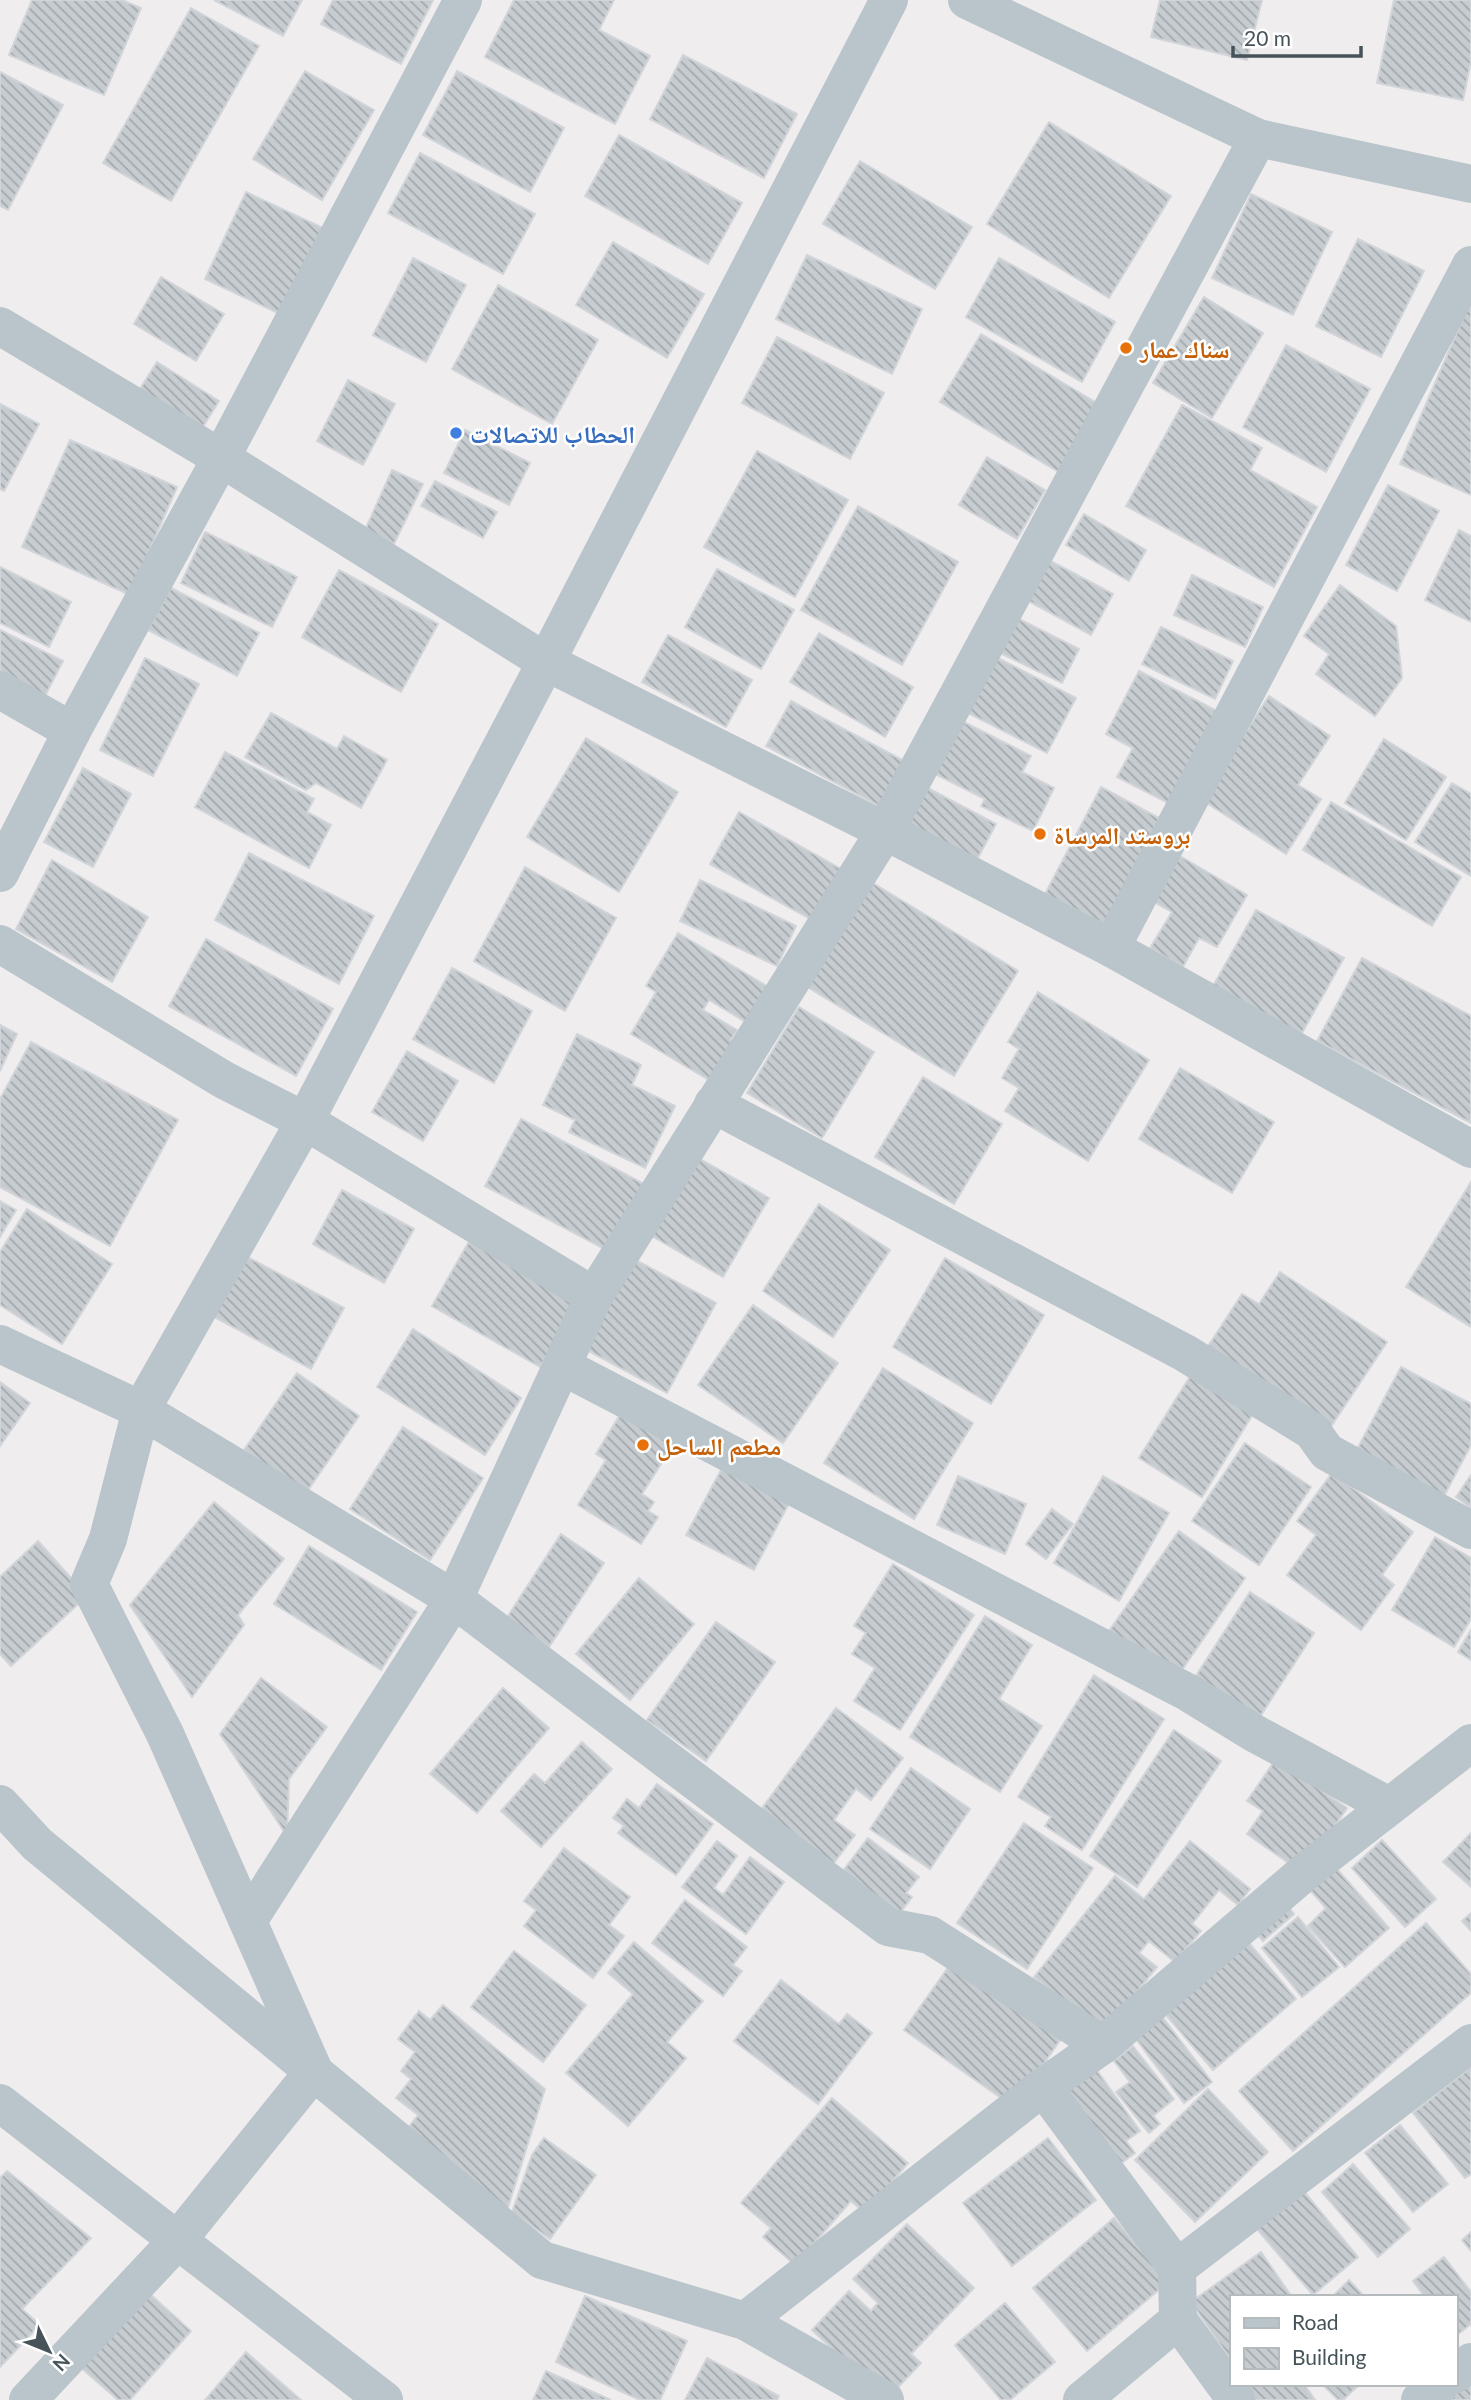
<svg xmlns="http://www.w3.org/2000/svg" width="1471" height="2400" viewBox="0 0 1471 2400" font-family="Lato,'Noto Naskh Arabic',sans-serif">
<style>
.building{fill:url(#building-back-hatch);stroke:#d1d5d9;stroke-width:2}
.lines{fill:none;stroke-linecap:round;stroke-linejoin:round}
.minor{stroke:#b9c5ca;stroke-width:38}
.food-dot{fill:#e8710a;stroke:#fff;stroke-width:2.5}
.shop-dot{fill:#3f7fe0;stroke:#fff;stroke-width:2.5}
.labels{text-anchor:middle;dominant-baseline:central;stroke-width:5;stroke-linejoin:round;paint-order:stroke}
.food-label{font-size:24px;font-weight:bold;fill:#c56008;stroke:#fff;text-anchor:start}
.shop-label{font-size:24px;font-weight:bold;fill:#366cbe;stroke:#fff;text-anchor:start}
</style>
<defs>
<pattern id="building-back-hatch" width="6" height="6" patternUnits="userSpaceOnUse" patternTransform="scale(1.75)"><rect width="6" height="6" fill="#c7ccd0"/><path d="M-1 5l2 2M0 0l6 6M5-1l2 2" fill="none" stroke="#a3a8ac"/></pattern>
</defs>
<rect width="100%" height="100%" fill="#f0edee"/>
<g class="building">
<path d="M 32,0 L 122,0 L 141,8 L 104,95 L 9,55 Z"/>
<path d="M 214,0 L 302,0 L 283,36 Z"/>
<path d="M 333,0 L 433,0 L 401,64 L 321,24 Z"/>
<path d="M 514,0 L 614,0 L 599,30 L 650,56 L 615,124 L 485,57 Z"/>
<path d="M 1160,0 L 1262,0 L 1247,60 L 1151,37 Z"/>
<path d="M 1394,0 L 1471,0 L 1471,61 L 1463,100 L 1377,83 Z"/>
<path d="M 191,8 L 259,46 L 171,201 L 103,163 Z"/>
<path d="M 683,55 L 797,114 L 764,178 L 650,119 Z"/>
<path d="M 305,71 L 374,110 L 322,200 L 253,159 Z"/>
<path d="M 457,71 L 564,128 L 530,192 L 423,135 Z"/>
<path d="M 0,72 L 63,105 L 8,210 L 0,206 Z"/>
<path d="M 1049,122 L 1171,196 L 1109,298 L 987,224 Z"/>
<path d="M 619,135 L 742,203 L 708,264 L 585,196 Z"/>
<path d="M 420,153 L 535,214 L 503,274 L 388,213 Z"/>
<path d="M 860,161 L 972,227 L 935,289 L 823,224 Z"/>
<path d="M 246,192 L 323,228 L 282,315 L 205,279 Z"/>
<path d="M 1251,194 L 1332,232 L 1293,315 L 1212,278 Z"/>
<path d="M 1358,239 L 1424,271 L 1381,357 L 1316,326 Z"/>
<path d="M 613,242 L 704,294 L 667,358 L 576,305 Z"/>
<path d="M 807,255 L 922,309 L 892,374 L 776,319 Z"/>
<path d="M 413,258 L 466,285 L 426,362 L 373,335 Z"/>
<path d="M 999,258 L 1115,322 L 1082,382 L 966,317 Z"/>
<path d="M 161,277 L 224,314 L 196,361 L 134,324 Z"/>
<path d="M 498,285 L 598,340 L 552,424 L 452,369 Z"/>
<path d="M 1204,297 L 1263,333 L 1212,418 L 1153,383 Z"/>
<path d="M 1471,300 L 1471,495 L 1400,464 Z"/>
<path d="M 981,334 L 1102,406 L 1062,474 L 940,402 Z"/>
<path d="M 777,337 L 884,393 L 850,459 L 742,403 Z"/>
<path d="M 1286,345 L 1370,389 L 1326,472 L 1243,427 Z"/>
<path d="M 157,362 L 219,401 L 201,430 L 138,392 Z"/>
<path d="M 348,380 L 395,404 L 363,465 L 317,441 Z"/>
<path d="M 0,404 L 39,424 L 4,491 L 0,489 Z"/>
<path d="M 1182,405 L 1262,448 L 1250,470 L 1317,507 L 1274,587 L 1126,506 Z"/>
<path d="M 465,430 L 530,463 L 509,505 L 444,473 Z"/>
<path d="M 70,440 L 177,487 L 130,595 L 22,547 Z"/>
<path d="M 757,451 L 848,500 L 795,597 L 704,547 Z"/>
<path d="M 987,457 L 1045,490 L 1017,539 L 959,505 Z"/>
<path d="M 392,470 L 423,484 L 394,544 L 365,530 Z"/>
<path d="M 435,481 L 497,512 L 483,538 L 421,506 Z"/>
<path d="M 1388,485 L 1439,511 L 1397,591 L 1346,565 Z"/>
<path d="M 858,506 L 958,562 L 902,665 L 801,610 Z"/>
<path d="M 1084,514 L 1146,550 L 1129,581 L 1066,545 Z"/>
<path d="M 1459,530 L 1471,536 L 1471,622 L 1425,600 Z"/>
<path d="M 205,532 L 297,577 L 272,627 L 181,583 Z"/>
<path d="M 1043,557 L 1113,594 L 1091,635 L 1021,597 Z"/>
<path d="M 0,567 L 71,602 L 49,647 L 0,623 Z"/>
<path d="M 717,569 L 794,610 L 761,669 L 685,627 Z"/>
<path d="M 339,570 L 438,624 L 401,692 L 302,637 Z"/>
<path d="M 1192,575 L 1263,607 L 1245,647 L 1174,615 Z"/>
<path d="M 1340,585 L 1396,626 L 1402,678 L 1375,716 L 1316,674 L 1329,654 L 1304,636 Z"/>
<path d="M 171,588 L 259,633 L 237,676 L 148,630 Z"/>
<path d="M 1017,618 L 1079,649 L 1062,683 L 1000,653 Z"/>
<path d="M 1161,627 L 1233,661 L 1215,699 L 1142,664 Z"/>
<path d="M 0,630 L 63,661 L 44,698 L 0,676 Z"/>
<path d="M 819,633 L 913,687 L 885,737 L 790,682 Z"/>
<path d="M 668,635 L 752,680 L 726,727 L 642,682 Z"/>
<path d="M 992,655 L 1076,698 L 1047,753 L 964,711 Z"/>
<path d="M 145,658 L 199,684 L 153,776 L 100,750 Z"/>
<path d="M 1139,671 L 1217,711 L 1168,803 L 1117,777 L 1133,748 L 1106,734 Z"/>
<path d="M 1269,696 L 1330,736 L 1298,785 L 1321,799 L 1286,854 L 1202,800 Z"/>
<path d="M 791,701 L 906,762 L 881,807 L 766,746 Z"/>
<path d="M 271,713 L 337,749 L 344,736 L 387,760 L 361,808 L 316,783 L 306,790 L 245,757 Z"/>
<path d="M 958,719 L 1031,756 L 1022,772 L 1054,788 L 1033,831 L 981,806 L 985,799 L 931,772 Z"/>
<path d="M 586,738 L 678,792 L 619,892 L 527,837 Z"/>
<path d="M 1384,739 L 1446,777 L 1406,840 L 1345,803 Z"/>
<path d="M 225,752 L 314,799 L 307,812 L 331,825 L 309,868 L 195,807 Z"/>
<path d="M 83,768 L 131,794 L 93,867 L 44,842 Z"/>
<path d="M 1452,783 L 1471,794 L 1471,876 L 1415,842 Z"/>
<path d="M 922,785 L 996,824 L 973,867 L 900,827 Z"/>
<path d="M 1101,787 L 1159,818 L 1104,924 L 1045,894 Z"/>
<path d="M 1331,802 L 1461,877 L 1432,926 L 1303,850 Z"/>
<path d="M 739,812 L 841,869 L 812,920 L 710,864 Z"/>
<path d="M 1173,852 L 1247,895 L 1217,947 L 1199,938 L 1183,967 L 1150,948 L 1172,912 L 1147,898 Z"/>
<path d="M 249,853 L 374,916 L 339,984 L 215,920 Z"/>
<path d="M 52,860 L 148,917 L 112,982 L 16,929 Z"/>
<path d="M 525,867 L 616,918 L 565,1011 L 474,961 Z"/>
<path d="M 700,880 L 796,926 L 777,966 L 680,921 Z"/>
<path d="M 868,880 L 1018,971 L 954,1076 L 804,985 Z"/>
<path d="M 1256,910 L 1344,958 L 1301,1035 L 1213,986 Z"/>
<path d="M 678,933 L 770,988 L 749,1024 L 709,1000 L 703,1010 L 737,1030 L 731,1039 L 743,1045 L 719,1086 L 631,1034 L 656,992 L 646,986 Z"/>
<path d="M 206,939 L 333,1009 L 296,1076 L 169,1006 Z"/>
<path d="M 1362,958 L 1471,1016 L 1471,1123 L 1317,1041 Z"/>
<path d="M 452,968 L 532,1011 L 494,1083 L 413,1039 Z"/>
<path d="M 1038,992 L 1149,1060 L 1088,1161 L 1005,1111 L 1019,1088 L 1002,1078 L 1019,1049 L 1008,1042 Z"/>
<path d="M 799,1007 L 874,1052 L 822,1138 L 747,1093 Z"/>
<path d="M 0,1025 L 17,1034 L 0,1071 Z"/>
<path d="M 577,1034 L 641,1065 L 632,1085 L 675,1106 L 645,1168 L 569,1132 L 575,1120 L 543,1105 Z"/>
<path d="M 31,1042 L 178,1120 L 110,1246 L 0,1187 L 0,1099 Z"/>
<path d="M 407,1051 L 458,1081 L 423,1141 L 372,1112 Z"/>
<path d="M 1180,1068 L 1274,1122 L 1232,1193 L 1139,1139 Z"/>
<path d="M 923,1077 L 1002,1124 L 954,1204 L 875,1157 Z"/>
<path d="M 521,1119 L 644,1184 L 608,1251 L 485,1186 Z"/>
<path d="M 686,1151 L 769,1198 L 723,1277 L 641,1230 Z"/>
<path d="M 1471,1182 L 1471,1327 L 1406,1287 Z"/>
<path d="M 342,1190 L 414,1229 L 384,1283 L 313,1244 Z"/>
<path d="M 0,1201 L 16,1210 L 0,1237 Z"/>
<path d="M 819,1204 L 890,1250 L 833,1337 L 763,1291 Z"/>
<path d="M 27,1209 L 112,1264 L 62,1344 L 0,1305 L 0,1252 Z"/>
<path d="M 471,1238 L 579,1299 L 540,1367 L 432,1306 Z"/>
<path d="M 238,1252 L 344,1308 L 311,1369 L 205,1312 Z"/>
<path d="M 630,1257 L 716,1303 L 667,1393 L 581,1347 Z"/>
<path d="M 945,1258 L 1044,1315 L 991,1404 L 893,1347 Z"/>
<path d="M 1280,1272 L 1387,1342 L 1326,1434 L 1203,1354 L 1242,1294 L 1259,1304 Z"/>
<path d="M 753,1305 L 838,1363 L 783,1443 L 698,1385 Z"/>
<path d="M 413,1329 L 521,1398 L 485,1455 L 377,1387 Z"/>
<path d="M 1401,1367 L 1471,1404 L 1471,1445 L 1443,1498 L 1356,1451 Z"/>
<path d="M 883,1368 L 973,1423 L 914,1519 L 824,1463 Z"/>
<path d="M 297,1373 L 359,1416 L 306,1493 L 244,1450 Z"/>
<path d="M 1191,1375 L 1253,1414 L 1202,1497 L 1139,1458 Z"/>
<path d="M 0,1382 L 30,1403 L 0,1446 Z"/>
<path d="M 626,1405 L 678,1437 L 642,1494 L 654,1502 L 648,1511 L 658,1517 L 641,1544 L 578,1505 L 606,1460 L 596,1454 Z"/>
<path d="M 403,1427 L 483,1478 L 430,1560 L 350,1509 Z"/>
<path d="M 1245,1443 L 1311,1487 L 1259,1565 L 1192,1521 Z"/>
<path d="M 728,1457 L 795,1492 L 754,1570 L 686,1535 Z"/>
<path d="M 1332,1473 L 1413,1532 L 1382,1575 L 1394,1585 L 1361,1630 L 1287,1575 L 1316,1535 L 1297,1521 Z"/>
<path d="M 1471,1475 L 1471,1508 L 1456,1497 Z"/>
<path d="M 958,1476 L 1026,1504 L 1005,1554 L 937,1525 Z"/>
<path d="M 1103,1476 L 1169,1513 L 1119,1601 L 1054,1563 Z"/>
<path d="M 214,1502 L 284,1559 L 238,1615 L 244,1625 L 192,1697 L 130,1605 Z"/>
<path d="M 1052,1509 L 1073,1524 L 1046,1559 L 1026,1544 Z"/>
<path d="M 1179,1531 L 1245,1578 L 1177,1677 L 1109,1631 Z"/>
<path d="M 561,1534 L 604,1563 L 549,1647 L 506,1619 Z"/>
<path d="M 1435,1537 L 1471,1558 L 1471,1619 L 1454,1647 L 1392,1610 Z"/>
<path d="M 38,1541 L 87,1596 L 11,1666 L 0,1654 L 0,1577 Z"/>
<path d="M 309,1546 L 417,1612 L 381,1670 L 274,1604 Z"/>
<path d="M 893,1564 L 974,1615 L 900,1730 L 854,1701 L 875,1668 L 852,1654 L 866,1633 L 854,1626 Z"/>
<path d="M 639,1578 L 694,1624 L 630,1700 L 576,1654 Z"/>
<path d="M 1250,1592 L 1314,1633 L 1256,1723 L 1192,1682 Z"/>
<path d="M 985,1616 L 1032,1645 L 999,1699 L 1042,1726 L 1000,1792 L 910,1737 Z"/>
<path d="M 716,1622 L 775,1662 L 706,1761 L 647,1720 Z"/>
<path d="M 1471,1630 L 1471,1660 L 1458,1652 Z"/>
<path d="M 1094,1675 L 1164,1719 L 1082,1850 L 1045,1826 L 1051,1817 L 1018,1797 Z"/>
<path d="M 261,1678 L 327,1727 L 289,1779 L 287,1836 L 220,1734 Z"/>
<path d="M 503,1688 L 549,1728 L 477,1813 L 430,1774 Z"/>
<path d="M 836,1708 L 903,1758 L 871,1800 L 856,1789 L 834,1820 L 855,1835 L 830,1868 L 757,1815 Z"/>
<path d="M 1174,1730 L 1221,1761 L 1137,1887 L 1090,1856 Z"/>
<path d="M 582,1742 L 612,1769 L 541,1847 L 501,1811 L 534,1774 L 545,1783 Z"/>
<path d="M 1276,1759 L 1347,1808 L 1303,1873 L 1247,1834 L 1263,1811 L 1247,1801 Z"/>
<path d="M 911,1768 L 970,1809 L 930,1869 L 870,1829 Z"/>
<path d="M 657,1784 L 713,1824 L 676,1875 L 618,1833 L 624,1826 L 613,1818 L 627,1799 L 639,1808 Z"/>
<path d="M 1024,1823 L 1093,1868 L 1027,1969 L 957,1923 Z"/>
<path d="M 1471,1833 L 1471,1887 L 1443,1862 Z"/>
<path d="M 868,1838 L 919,1877 L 906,1893 L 912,1897 L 896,1918 L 839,1876 Z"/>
<path d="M 1382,1840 L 1436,1899 L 1405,1927 L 1352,1868 Z"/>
<path d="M 717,1841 L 737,1856 L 714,1888 L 723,1895 L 750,1857 L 784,1882 L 746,1934 L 682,1887 Z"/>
<path d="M 1190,1841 L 1250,1889 L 1238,1905 L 1219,1890 L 1192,1924 L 1201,1931 L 1175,1962 L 1149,1941 L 1139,1953 L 1157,1967 L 1104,2033 L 1034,1977 L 1115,1876 L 1144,1899 Z"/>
<path d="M 564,1848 L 630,1897 L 609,1925 L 624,1936 L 593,1978 L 524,1926 L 536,1910 L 524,1901 Z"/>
<path d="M 1336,1868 L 1389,1928 L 1345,1967 L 1308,1926 L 1326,1908 L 1310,1890 Z"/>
<path d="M 685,1900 L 747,1947 L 733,1965 L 742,1971 L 723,1996 L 652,1943 Z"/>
<path d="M 1283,1900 L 1294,1914 L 1263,1941 L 1251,1927 Z"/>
<path d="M 1471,1913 L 1471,1931 L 1462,1921 Z"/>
<path d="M 1298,1917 L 1339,1967 L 1302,1997 L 1262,1948 Z"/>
<path d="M 1426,1923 L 1471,1974 L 1471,1993 L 1293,2151 L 1239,2091 Z"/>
<path d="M 1244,1937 L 1296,1999 L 1213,2070 L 1160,2008 Z"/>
<path d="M 634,1942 L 703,2001 L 667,2042 L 686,2058 L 628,2126 L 566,2073 L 633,1994 L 608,1973 Z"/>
<path d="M 514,1951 L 586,2005 L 543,2062 L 471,2007 Z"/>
<path d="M 954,1959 L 1063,2036 L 1014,2107 L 904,2030 Z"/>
<path d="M 781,1980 L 839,2024 L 847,2014 L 872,2033 L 818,2104 L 734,2041 Z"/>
<path d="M 443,2005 L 545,2089 L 505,2217 L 401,2137 L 418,2115 L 396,2098 L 411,2079 L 401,2071 L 415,2052 L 398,2039 L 419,2011 L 430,2020 Z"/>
<path d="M 1157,2010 L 1212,2082 L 1184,2103 L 1130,2031 Z"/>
<path d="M 1133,2046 L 1174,2099 L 1153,2116 L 1160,2124 L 1149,2133 L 1116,2092 L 1130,2082 L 1114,2061 Z"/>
<path d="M 1471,2067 L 1471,2174 L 1465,2178 L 1413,2113 Z"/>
<path d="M 1096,2069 L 1140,2131 L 1126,2141 L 1135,2153 L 1116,2167 L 1063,2092 Z"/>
<path d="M 1208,2089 L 1268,2152 L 1195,2222 L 1135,2160 Z"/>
<path d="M 832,2098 L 908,2163 L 865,2213 L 851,2201 L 795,2265 L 763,2237 L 771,2228 L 741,2203 Z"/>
<path d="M 1400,2125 L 1448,2184 L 1413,2212 L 1365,2153 Z"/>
<path d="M 544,2138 L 596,2175 L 550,2239 L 512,2212 L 532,2155 Z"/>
<path d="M 1048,2138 L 1096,2200 L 1012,2266 L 963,2203 Z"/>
<path d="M 1353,2164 L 1410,2229 L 1378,2257 L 1322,2192 Z"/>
<path d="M 7,2171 L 91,2238 L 22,2309 L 40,2325 L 0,2367 L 0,2178 Z"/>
<path d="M 1302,2189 L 1358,2257 L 1313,2295 L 1256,2228 Z"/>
<path d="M 1114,2218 L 1168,2282 L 1087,2351 L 1033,2288 Z"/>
<path d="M 907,2224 L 974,2288 L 911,2354 L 921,2363 L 886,2400 L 812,2330 L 849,2291 L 871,2311 L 878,2303 L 853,2279 Z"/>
<path d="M 1471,2232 L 1471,2251 L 1462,2240 Z"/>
<path d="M 1261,2252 L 1292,2297 L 1231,2297 L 1230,2359 L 1191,2302 Z"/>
<path d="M 1444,2257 L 1471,2292 L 1471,2324 L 1456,2336 L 1455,2297 L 1425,2297 L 1413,2281 Z"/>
<path d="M 1349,2280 L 1365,2297 L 1332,2297 Z"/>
<path d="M 140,2285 L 191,2331 L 130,2400 L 118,2400 L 73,2361 Z"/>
<path d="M 585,2296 L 687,2341 L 660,2400 L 640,2400 L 556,2362 Z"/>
<path d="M 1005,2303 L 1055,2362 L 1010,2400 L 1001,2400 L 955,2345 Z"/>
<path d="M 246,2352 L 301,2400 L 205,2400 Z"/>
<path d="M 707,2358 L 779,2396 L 777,2400 L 685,2400 Z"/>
<path d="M 546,2371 L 611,2400 L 533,2400 Z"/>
<path d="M 1471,2382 L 1471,2400 L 1448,2400 Z"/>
<path d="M 1233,2384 L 1304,2384 L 1315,2400 L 1245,2400 Z"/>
<path d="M 1322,2384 L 1360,2384 L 1343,2400 L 1338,2400 Z"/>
</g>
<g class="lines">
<g class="minor">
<path d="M 967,0 L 1258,138 L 1471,184"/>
<path d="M 0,326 L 221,458 L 546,662 L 885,831 L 1111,948 L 1471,1149"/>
<path d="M 0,690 L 72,731"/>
<path d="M 0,873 L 72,731 L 221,458 L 463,0"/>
<path d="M 0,944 L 224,1080 L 305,1121 L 594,1296"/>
<path d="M 1111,948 L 1471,265"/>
<path d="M 713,1104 L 1185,1353 L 1312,1431 L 1327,1452 L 1471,1530"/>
<path d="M 0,1344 L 141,1410 L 454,1599 L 888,1927 L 930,1935 L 1103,2045"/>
<path d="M 562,1366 L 1189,1693 L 1254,1733 L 1389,1806"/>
<path d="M 0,1804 L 37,1844 L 542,2260 L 745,2321 L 885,2400"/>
<path d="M 248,1921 L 454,1599 L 594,1296 L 885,831 L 1258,138"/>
<path d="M 1043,2087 L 1177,2268 L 1178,2320 L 1236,2400"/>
<path d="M 0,2103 L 384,2400"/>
<path d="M 1177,2268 L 1471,2043"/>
<path d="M 745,2321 L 1043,2087 L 1103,2045 L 1305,1872 L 1471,1743"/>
<path d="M 1455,2374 L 1471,2362"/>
<path d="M 28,2400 L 177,2241 L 314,2071 L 165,1734 L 89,1584 L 108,1539 L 141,1410 L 305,1121 L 546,662 L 889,0"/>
<path d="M 1082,2400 L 1178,2320"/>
<path d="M 1420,2400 L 1441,2384"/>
</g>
</g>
<g class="food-dot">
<circle cx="1126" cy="348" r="7"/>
<circle cx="1040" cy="834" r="7"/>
<circle cx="643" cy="1445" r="7"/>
</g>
<circle class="shop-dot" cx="456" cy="433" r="7"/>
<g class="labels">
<g class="food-label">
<text x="1140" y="348">سناك عمار</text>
<text x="1054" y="834">بروستد المرساة</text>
<text x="657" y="1445">مطعم الساحل</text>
</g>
<g class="shop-label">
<text x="470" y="433">الحطاب للاتصالات</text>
</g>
</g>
<rect x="1230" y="2295" width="228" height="91" fill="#ffffff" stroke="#b5bbbd" stroke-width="2"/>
<rect x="1244" y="2318" width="35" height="10" fill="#b9c5ca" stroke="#b5bbbd" stroke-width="2"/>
<text x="1292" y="2330" font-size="21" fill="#46545a">Road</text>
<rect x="1244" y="2348" width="35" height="21" fill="url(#building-back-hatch)" stroke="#b5bbbd" stroke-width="2"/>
<text x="1292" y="2365" font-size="21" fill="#46545a">Building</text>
<g transform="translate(49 2351) rotate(133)" stroke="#ffffff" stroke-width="5" paint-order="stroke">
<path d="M0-5L12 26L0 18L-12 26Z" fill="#46545a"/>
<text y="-10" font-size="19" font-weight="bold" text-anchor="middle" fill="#46545a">N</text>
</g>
<path d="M1233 46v10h128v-10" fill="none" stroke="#46545a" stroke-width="3.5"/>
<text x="1244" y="46" font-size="21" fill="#46545a" stroke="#ffffff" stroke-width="5" paint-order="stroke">20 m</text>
</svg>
